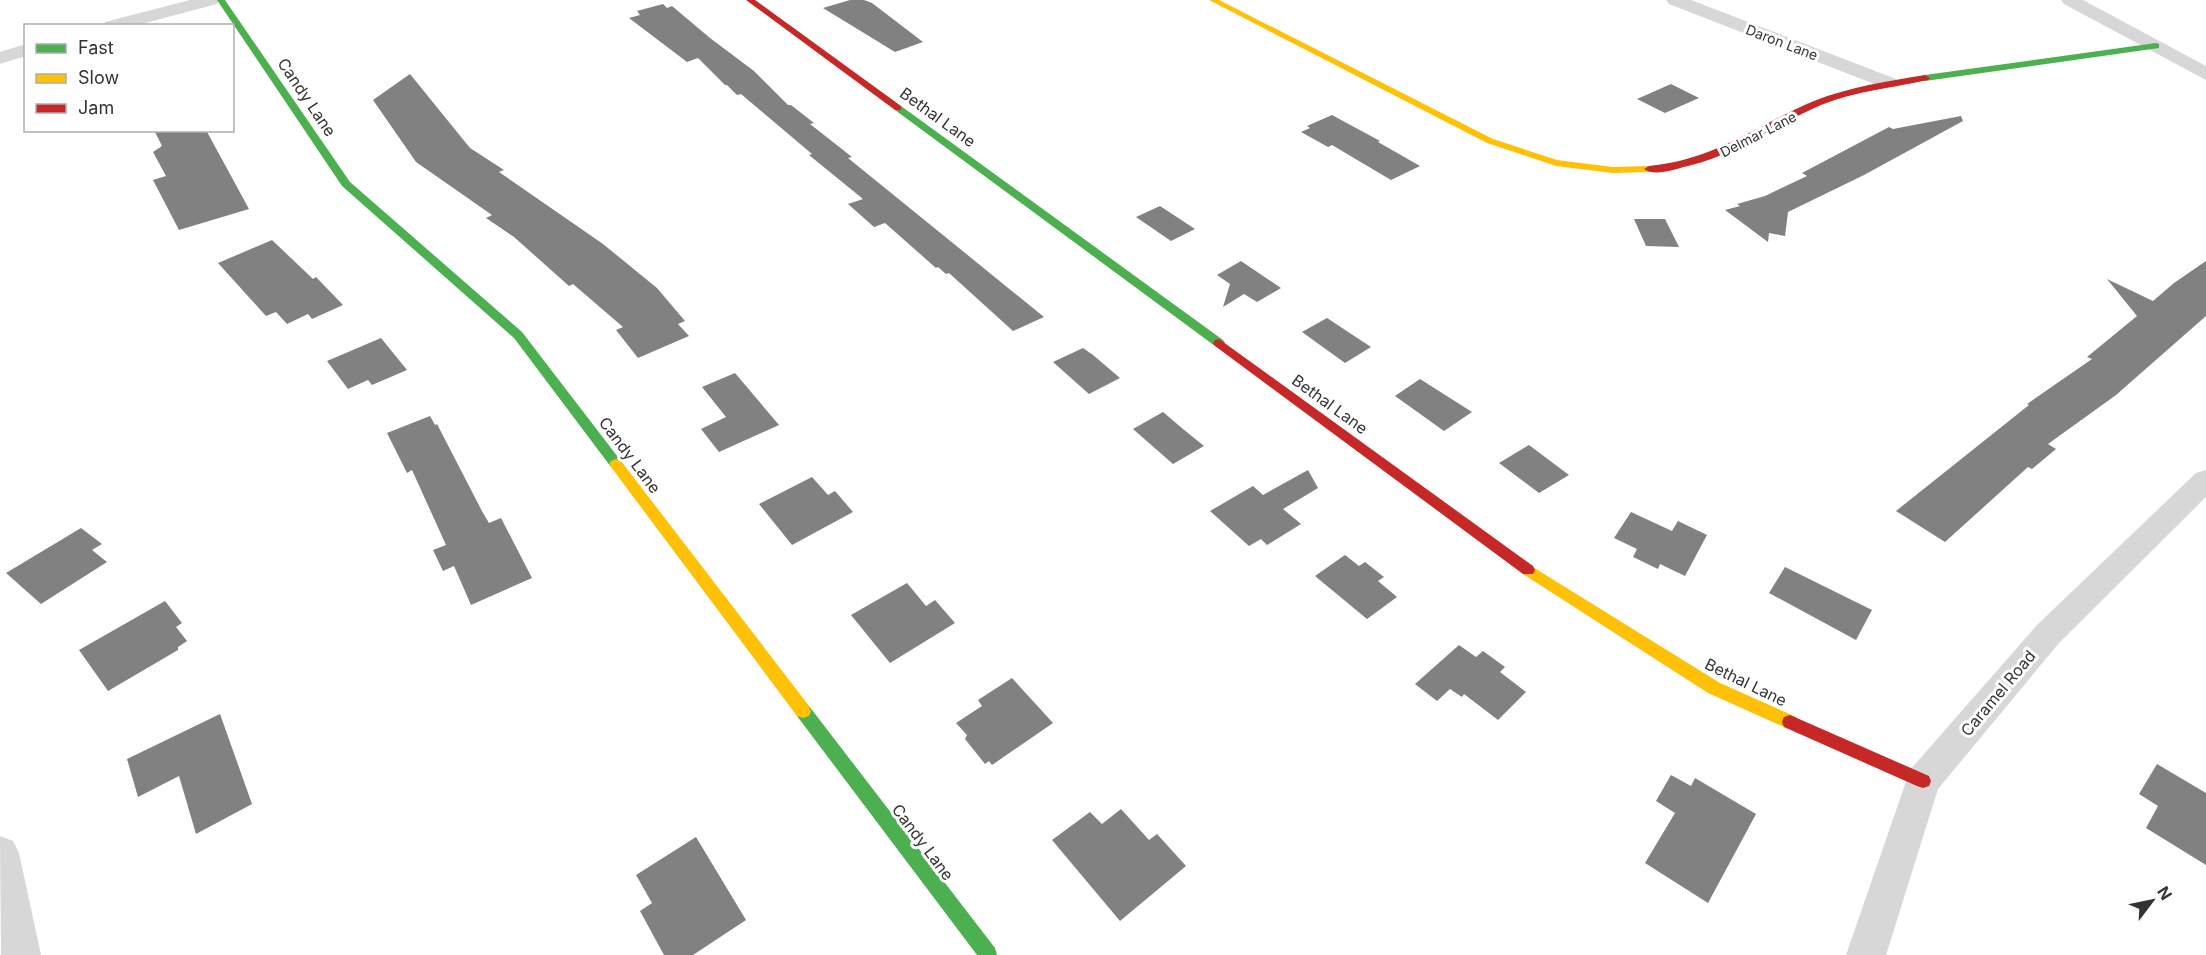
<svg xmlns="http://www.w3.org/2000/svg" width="2206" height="955" viewBox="0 0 2206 955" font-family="Inter,sans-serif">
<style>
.building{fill:#818181}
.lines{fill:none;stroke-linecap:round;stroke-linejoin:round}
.street{fill:#d7d7d7;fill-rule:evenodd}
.fast{fill:#4caf50;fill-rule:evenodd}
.slow{fill:#ffc107;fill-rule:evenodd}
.jam{fill:#c62828;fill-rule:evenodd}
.labels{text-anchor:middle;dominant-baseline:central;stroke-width:6;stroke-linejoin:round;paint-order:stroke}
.far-street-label{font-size:14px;fill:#333;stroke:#fff}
.street-label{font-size:16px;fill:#333;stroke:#fff}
</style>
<rect width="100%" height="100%" fill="#fff"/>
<g class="building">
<path d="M 850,0 L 864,0 L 872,3 L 923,42 L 895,52 L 823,8 Z"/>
<path d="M 663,4 L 667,8 L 672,6 L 710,38 L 754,71 L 788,105 L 791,105 L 814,123 L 810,124 L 852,157 L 848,158 L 1044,317 L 1013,331 L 949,273 L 946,274 L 938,267 L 936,268 L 885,223 L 874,227 L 848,204 L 863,199 L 809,155 L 812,154 L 741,94 L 737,95 L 727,85 L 725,85 L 698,58 L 687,62 L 629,18 L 640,15 L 637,11 Z"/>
<path d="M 410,74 L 470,148 L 504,170 L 499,172 L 603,244 L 657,288 L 685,321 L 678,324 L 689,336 L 638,358 L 616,330 L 623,327 L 573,284 L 569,286 L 514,237 L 486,218 L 492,215 L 416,162 L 373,100 Z"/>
<path d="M 1671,84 L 1699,98 L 1665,113 L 1637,99 Z"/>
<path d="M 1332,115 L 1380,141 L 1378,142 L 1420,166 L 1391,180 L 1332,145 L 1328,147 L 1301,132 L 1310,128 L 1307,126 Z"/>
<path d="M 1961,116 L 1963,121 L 1864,175 L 1788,212 L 1785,236 L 1769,233 L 1768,242 L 1725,210 L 1740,206 L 1737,204 L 1765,196 L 1807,176 L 1802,173 L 1889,127 L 1893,129 Z"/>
<path d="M 154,130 L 206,130 L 249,209 L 179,230 L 153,180 L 166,176 L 153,152 L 162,146 Z"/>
<path d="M 1160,206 L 1195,229 L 1171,241 L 1136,217 Z"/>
<path d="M 1634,219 L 1665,219 L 1679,247 L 1646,246 Z"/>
<path d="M 272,240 L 313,279 L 316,277 L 343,305 L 312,319 L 308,314 L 287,324 L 276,312 L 266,316 L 218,263 Z"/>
<path d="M 1241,261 L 1281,288 L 1257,302 L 1244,294 L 1223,307 L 1230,284 L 1217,275 Z"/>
<path d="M 2206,261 L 2206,316 L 2116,395 L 2048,444 L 2056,449 L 2032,469 L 2028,467 L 1945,542 L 1896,511 L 2029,405 L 2027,404 L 2092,359 L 2087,357 L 2137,316 L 2107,279 L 2153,301 L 2174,283 Z"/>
<path d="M 1327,318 L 1371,347 L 1345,363 L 1302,332 Z"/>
<path d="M 381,338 L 407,370 L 372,385 L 368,380 L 348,389 L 327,361 Z"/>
<path d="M 1083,348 L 1093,355 L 1120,378 L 1089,394 L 1053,362 Z"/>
<path d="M 735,373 L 779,425 L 719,452 L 701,429 L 726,417 L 702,387 Z"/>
<path d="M 1420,379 L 1472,412 L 1444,431 L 1395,396 Z"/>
<path d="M 1163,412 L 1183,429 L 1204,446 L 1173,464 L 1133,429 Z"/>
<path d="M 430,416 L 435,425 L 437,424 L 483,513 L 489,523 L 501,518 L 532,578 L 471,605 L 454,566 L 443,571 L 433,550 L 446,545 L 412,470 L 407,473 L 387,433 Z"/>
<path d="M 1529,445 L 1569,475 L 1539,493 L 1499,463 Z"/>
<path d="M 1308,470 L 1318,488 L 1283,509 L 1301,524 L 1267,545 L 1261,539 L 1249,546 L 1210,511 L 1253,486 L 1263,495 Z"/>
<path d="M 812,477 L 828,495 L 835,491 L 853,512 L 792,545 L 759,504 Z"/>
<path d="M 1631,512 L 1672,531 L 1678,521 L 1707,535 L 1685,576 L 1660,564 L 1658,569 L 1633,557 L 1637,549 L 1614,538 Z"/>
<path d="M 81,528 L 102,544 L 92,550 L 107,562 L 41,604 L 6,573 Z"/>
<path d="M 1345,555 L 1359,566 L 1365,562 L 1384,577 L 1378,581 L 1397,597 L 1367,619 L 1315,576 Z"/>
<path d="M 1785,567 L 1872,610 L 1856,640 L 1769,593 Z"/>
<path d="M 907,583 L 926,606 L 935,600 L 955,623 L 890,663 L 851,615 Z"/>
<path d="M 165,601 L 182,623 L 176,627 L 187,641 L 178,647 L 178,650 L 108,691 L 79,650 Z"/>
<path d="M 1459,645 L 1476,657 L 1483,651 L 1505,667 L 1500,672 L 1526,692 L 1498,720 L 1464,694 L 1462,697 L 1450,689 L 1437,701 L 1415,684 Z"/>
<path d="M 1012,678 L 1053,723 L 992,765 L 989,761 L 985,764 L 965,739 L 967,735 L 956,723 L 982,706 L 978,700 Z"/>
<path d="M 220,714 L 252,804 L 196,834 L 179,776 L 138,797 L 127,759 Z"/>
<path d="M 2157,764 L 2206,793 L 2206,865 L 2146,828 L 2158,806 L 2139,794 Z"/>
<path d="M 1671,775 L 1691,786 L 1695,778 L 1756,814 L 1708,903 L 1645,863 L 1675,813 L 1656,801 Z"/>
<path d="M 1121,809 L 1149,840 L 1157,834 L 1186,866 L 1120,921 L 1052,840 L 1090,812 L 1102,824 Z"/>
<path d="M 696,837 L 746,920 L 693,955 L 664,955 L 640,911 L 652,903 L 636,875 Z"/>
</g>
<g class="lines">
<g class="street">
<path d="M 190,0 L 220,0 L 217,4 L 134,26 L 102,26 L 105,22 Z"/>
<path d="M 1666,0 L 1691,0 L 1896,79 L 1899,83 L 1896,87 L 1882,87 L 1669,4 Z"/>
<path d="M 2061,0 L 2083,0 L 2206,66 L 2206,80 L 2064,4 Z"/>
<path d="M 26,44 L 26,56 L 0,64 L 0,52 Z"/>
<path d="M 2206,470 L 2206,497 L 2059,643 L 1938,789 L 1886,955 L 1846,955 L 1910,770 L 2037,625 L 2196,473 Z"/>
<path d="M 0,836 L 13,841 L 19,853 L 41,955 L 1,955 Z"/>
</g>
<g class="fast">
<path d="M 217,0 L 225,0 L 350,182 L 522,332 L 621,461 L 623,464 L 621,467 L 611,467 L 514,338 L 342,186 Z"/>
<path d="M 2156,43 L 2159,44 L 2159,48 L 1925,81 L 1920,78 L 1925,75 Z"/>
<path d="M 895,106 L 901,106 L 1223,340 L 1225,343 L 1223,346 L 1215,346 L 895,110 Z"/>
<path d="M 803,704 L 809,706 L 995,948 L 997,955 L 977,955 L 797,716 L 795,711 L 797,706 Z"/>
</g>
<g class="slow">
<path d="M 1209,0 L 1219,0 L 1493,139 L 1557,160 L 1613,167 L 1649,166 L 1654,169 L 1649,172 L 1613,173 L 1556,166 L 1487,143 Z"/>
<path d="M 616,459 L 621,461 L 809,706 L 811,711 L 809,716 L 803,718 L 797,716 L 611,467 L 609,464 L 611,461 Z"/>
<path d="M 1528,564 L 1720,683 L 1796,717 L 1798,722 L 1796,727 L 1790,729 L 1784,727 L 1708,693 L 1523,574 L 1521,570 L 1523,566 Z"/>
</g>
<g class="jam">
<path d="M 746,0 L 755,0 L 901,106 L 901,110 L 895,110 Z"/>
<path d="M 1925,75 L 1930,78 L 1928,80 C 1892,88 1856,91 1821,105 C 1776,124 1736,155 1688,166 C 1676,169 1654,177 1644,169 L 1649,166 C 1715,160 1755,126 1814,101 C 1849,87 1888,81 1925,75 Z"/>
<path d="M 1219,339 L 1533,566 L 1535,570 L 1533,574 L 1523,574 L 1215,346 L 1213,343 L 1215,340 Z"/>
<path d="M 1790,715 L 1929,776 L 1931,781 L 1929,786 L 1923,788 L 1917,786 L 1784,727 L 1782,722 L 1784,717 Z"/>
</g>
</g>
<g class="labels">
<g class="far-street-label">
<text transform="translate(1782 42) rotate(21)">Daron Lane</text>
<text transform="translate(1758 134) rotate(-27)">Delmar Lane</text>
</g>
<g class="street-label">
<text transform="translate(307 97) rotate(56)">Candy Lane</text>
<text transform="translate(938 117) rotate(36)">Bethal Lane</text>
<text transform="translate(1330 404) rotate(36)">Bethal Lane</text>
<text transform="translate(630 455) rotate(53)">Candy Lane</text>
<text transform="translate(1746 682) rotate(26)">Bethal Lane</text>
<text transform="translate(1998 693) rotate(-50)">Caramel Road</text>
<text transform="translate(923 842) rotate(53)">Candy Lane</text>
</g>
</g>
<rect x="24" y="24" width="210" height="108" fill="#ffffff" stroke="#adadad" stroke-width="1.5"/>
<rect x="36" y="44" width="30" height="9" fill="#4caf50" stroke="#adadad" stroke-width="1.5"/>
<text x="78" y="54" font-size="18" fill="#333333">Fast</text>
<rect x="36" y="74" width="30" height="9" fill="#ffc107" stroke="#adadad" stroke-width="1.5"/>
<text x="78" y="84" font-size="18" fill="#333333">Slow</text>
<rect x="36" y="104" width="30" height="9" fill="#c62828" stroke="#adadad" stroke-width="1.5"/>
<text x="78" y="114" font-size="18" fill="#333333">Jam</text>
<g transform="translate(2152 901) rotate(58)" stroke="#ffffff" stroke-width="4.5" paint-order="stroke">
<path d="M0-4.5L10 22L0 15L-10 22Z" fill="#333333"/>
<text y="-9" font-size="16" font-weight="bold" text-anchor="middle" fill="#333333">N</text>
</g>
</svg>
